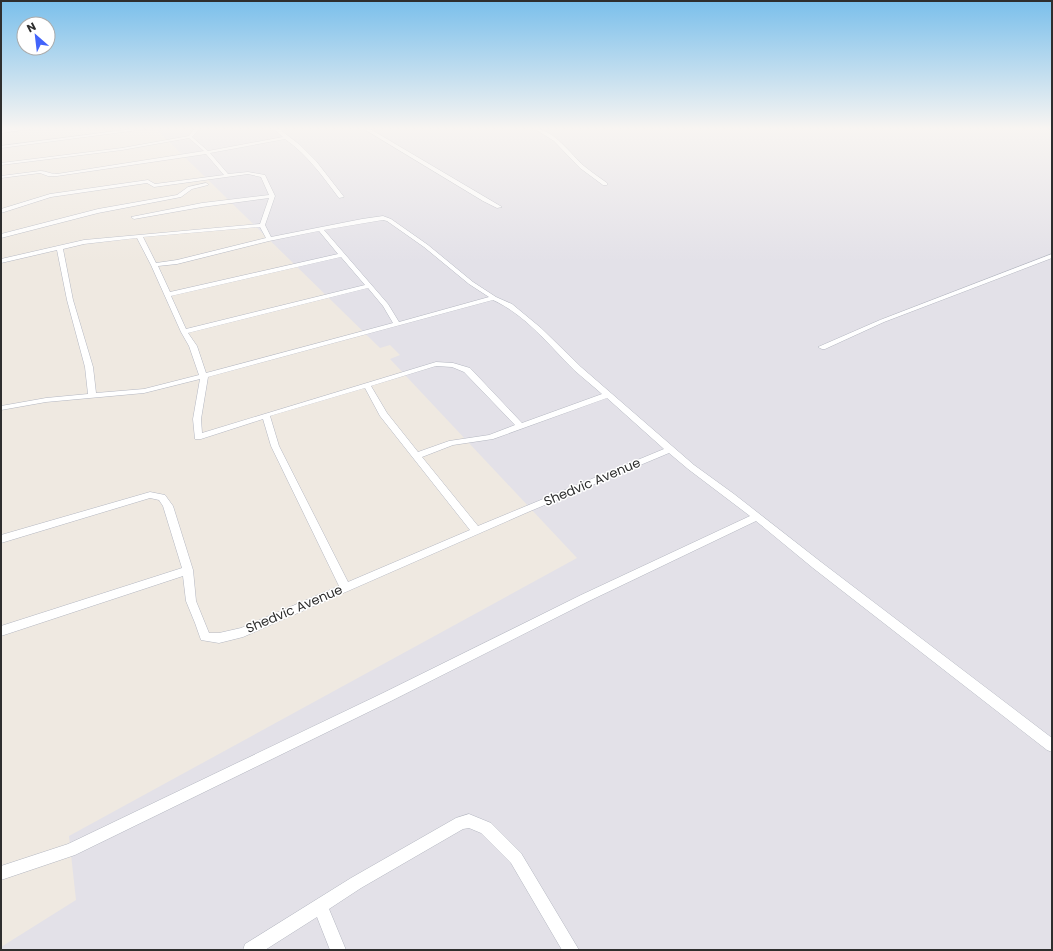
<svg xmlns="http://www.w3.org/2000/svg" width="1053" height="951" viewBox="0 0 1053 951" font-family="Poppins,sans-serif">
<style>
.industrial{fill:#e3e1e8}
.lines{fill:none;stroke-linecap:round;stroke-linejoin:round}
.minor-casing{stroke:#b4b7c1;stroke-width:1}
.minor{fill:#fff;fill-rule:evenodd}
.labels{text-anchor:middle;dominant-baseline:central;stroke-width:3;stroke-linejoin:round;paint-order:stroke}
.street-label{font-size:13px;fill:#2e2e2e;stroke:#fff}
</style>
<rect width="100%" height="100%" fill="#efe9e1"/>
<path class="industrial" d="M 156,129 L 1052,129 L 1052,950 L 1,950 L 1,947 L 76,900 L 69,836 L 577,558 L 390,359 L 400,355 L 390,345 L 380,348 Z"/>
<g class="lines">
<g class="minor-casing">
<g id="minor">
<path d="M 14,129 L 30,129 L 1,133 L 1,131 Z"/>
<path d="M 132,129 L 146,129 L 1,148 L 1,146 Z"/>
<path d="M 194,129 L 199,129 L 192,137 L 208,151 L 283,137 L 274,129 L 279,129 L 300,145 L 316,161 L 344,197 L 339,198 C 323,177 308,155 285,139 L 210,153 L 228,174 L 248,172 L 265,175 L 275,196 L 265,225 L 271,237 L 362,219 L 383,216 L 391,219 L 428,245 L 473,282 L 496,297 L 512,304 L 541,328 L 581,367 L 694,465 L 734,494 L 821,562 L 1052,738 L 1052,752 L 1047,750 L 813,568 L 756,521 L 589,601 L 391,701 L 75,855 L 1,880 L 1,866 L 68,844 L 383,693 L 581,595 L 750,516 L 688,469 L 669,453 L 528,512 L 243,637 L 219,643 L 201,640 L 195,623 L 186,601 L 183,576 L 1,636 L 1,626 L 182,568 L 163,506 L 159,500 L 150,498 L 1,543 L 1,535 L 150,492 L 165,495 L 173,506 L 193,570 L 196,601 L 209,633 L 219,633 L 241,628 L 339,586 L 271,446 L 263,419 L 201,439 L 195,439 L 193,419 L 200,379 L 144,393 L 46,402 L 1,410 L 1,406 L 46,398 L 88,394 L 85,367 L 67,300 L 57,250 L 1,263 L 1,259 L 84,240 L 260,224 L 269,198 L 202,207 L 134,219 L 131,217 L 202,203 L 269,195 L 261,177 L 248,174 L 154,187 L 147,183 L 51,197 L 1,213 L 1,209 L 50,194 L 148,180 L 155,184 L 224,175 L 206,154 L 57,176 L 48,176 L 40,173 L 1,178 L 1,176 L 40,171 C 47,171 49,174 57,174 L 204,151 L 189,138 L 122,150 L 1,165 L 1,163 L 122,148 L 189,136 ZM 383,220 L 387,221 L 424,247 L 469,284 L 489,297 L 399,322 L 388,304 L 324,230 ZM 260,227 L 266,238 L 177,260 L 156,263 L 143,237 ZM 319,231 L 338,254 L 170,292 L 158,266 L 177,264 L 269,241 ZM 137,238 L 151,265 L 181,332 L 189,346 L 199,375 L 144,389 L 96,393 L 93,367 L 73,300 L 63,249 L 84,244 ZM 341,257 L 365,285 L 186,329 L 171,296 ZM 368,288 L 383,306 L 393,323 L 206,373 L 197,346 L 188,333 ZM 493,300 C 526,315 549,345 574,370 C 583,378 593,386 602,394 L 522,423 L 470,368 L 453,363 L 436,362 L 202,433 L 201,419 L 208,377 ZM 436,366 L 452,367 L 464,372 L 515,425 L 489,435 L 449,441 L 418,452 L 387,413 L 371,386 ZM 365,388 L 380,416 L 470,530 L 348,582 L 279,446 L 270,416 ZM 607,398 L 664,449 L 478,526 L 422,457 L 453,445 L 493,439 Z"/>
<path d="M 364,129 L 370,129 L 502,207 L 497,208 L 483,201 Z"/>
<path d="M 535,129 C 554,129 571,155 584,166 C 591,172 599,177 607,183 L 607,185 L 603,185 L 580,168 L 554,141 Z"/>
<path d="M 1049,129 L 1052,129 L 1052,131 Z"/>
<path d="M 206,183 L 208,184 L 208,185 L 192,189 L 181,197 L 98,213 L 1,238 L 1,234 L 98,209 L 177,195 L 188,187 Z"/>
<path d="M 1052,254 L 1052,258 L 884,322 L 825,349 L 822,349 L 818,347 L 880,320 Z"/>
<path d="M 469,814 L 491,823 L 521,853 L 579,950 L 562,950 L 511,863 L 481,833 L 469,828 L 463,829 L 361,888 L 329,909 L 346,950 L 330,950 L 317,917 L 265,950 L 243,950 L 245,944 L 351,878 L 456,818 Z"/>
</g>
</g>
<use href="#minor" class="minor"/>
</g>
<linearGradient id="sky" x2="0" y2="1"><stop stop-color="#7abfeb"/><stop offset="0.49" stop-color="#f8f5f2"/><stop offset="1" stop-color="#f8f5f2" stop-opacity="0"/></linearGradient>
<rect width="1053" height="262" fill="url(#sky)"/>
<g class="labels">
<g class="street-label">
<text transform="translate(592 482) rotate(-23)">Shedvic Avenue</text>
<text transform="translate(294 609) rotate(-23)">Shedvic Avenue</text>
</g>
</g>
<rect width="1053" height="951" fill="none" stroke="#2e2e2e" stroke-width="4"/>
<g transform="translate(36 36) rotate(332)"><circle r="19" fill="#ffffff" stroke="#ababab"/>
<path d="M0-3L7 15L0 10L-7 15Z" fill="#4264fb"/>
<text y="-6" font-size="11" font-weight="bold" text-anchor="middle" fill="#2e2e2e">N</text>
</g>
</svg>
